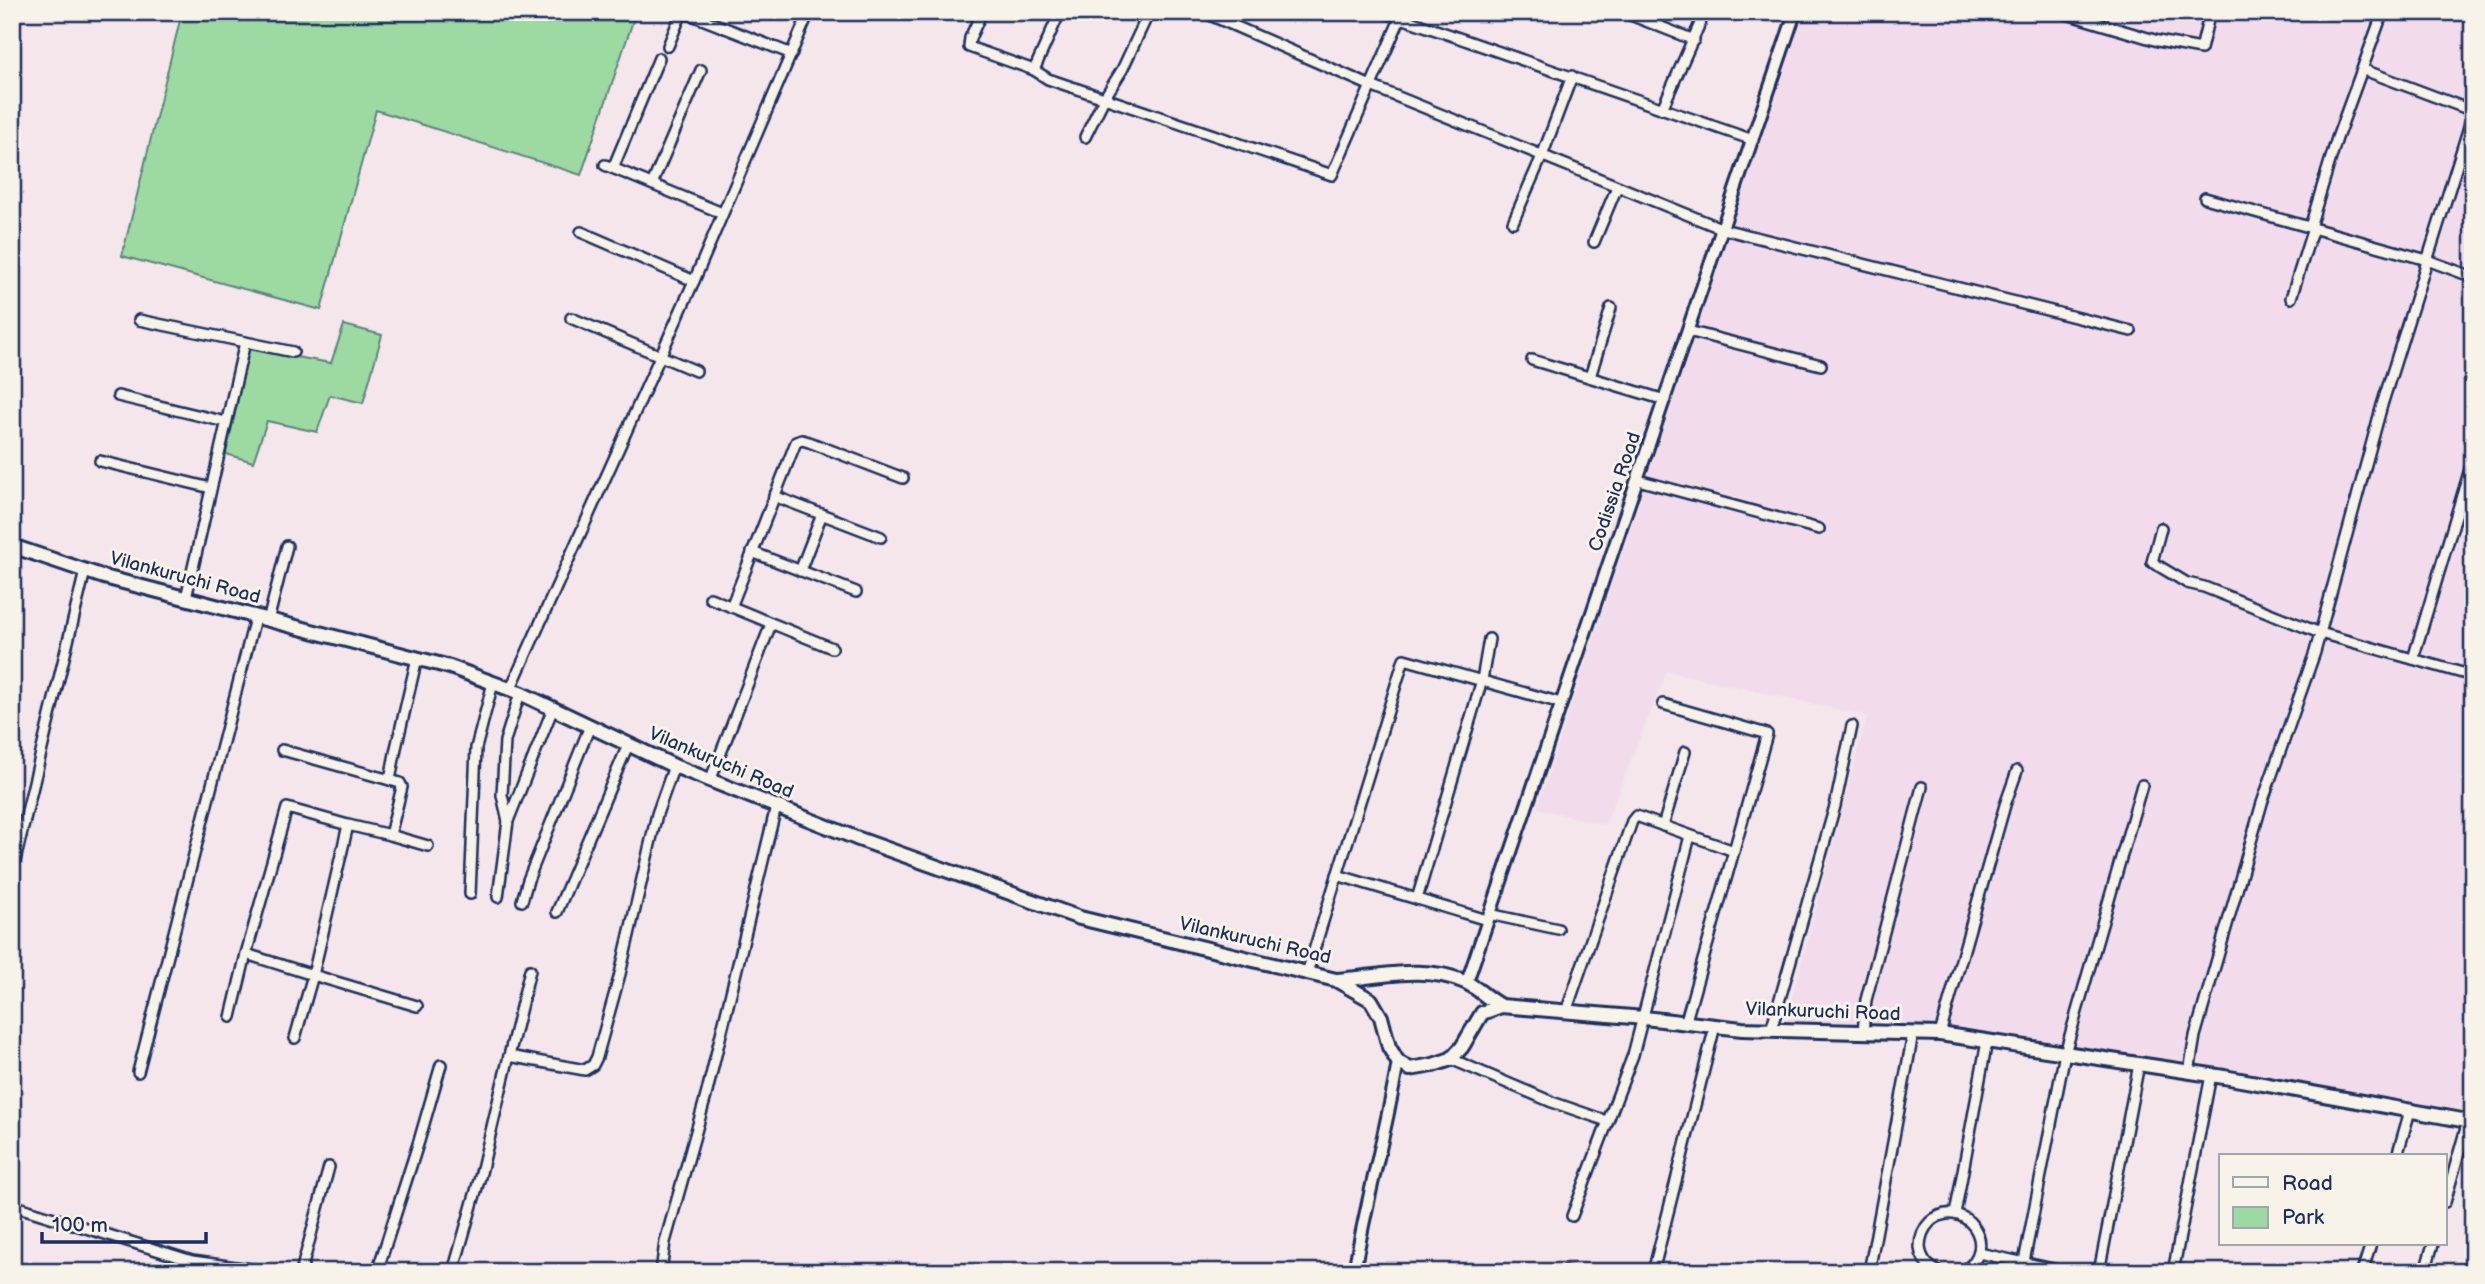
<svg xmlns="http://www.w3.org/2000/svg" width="2485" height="1284" viewBox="0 0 2485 1284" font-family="'Balsamiq Sans',sans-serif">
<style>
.built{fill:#f2dcec}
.green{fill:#9cdaa2;stroke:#5c8480;stroke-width:2}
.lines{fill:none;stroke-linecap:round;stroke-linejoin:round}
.minor-casing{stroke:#1b2f5e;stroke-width:14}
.tertiary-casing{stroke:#1b2f5e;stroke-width:16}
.secondary-casing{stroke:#1b2f5e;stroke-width:18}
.minor{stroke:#f7f3e8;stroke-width:9}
.tertiary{stroke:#f7f3e8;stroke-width:10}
.secondary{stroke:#f7f3e8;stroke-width:12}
.labels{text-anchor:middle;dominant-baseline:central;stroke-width:6;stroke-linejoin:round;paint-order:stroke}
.street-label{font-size:19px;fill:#1b2f5e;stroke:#f7f3e8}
</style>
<rect width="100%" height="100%" fill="#f4e6ea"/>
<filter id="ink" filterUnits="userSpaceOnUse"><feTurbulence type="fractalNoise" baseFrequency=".0143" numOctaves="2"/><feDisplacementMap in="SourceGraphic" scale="14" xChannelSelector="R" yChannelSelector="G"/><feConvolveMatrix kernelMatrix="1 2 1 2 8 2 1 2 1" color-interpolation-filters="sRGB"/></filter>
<g filter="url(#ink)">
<path class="built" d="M 1802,12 L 2473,12 L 2473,1115 L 1959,1030 L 1786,1021 L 1867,716 L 1667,671 L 1605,825 L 1537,808 Z"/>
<g class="green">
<path d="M 182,12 L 636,12 L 581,175 L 376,110 L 321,310 L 122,256 Z"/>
<path d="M 344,325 L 382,335 L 363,403 L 330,395 L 317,432 L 267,421 L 253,462 L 226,454 L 249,349 L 331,363 Z"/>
</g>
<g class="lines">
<g class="minor-casing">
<g id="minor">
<path d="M 684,12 L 792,54"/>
<path d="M 982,12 L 970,38 L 969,47 L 1034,70 L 1048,79 L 1332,175 L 1403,12"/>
<path d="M 1203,12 L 1371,86 L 1723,229 L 2131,331"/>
<path d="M 1384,12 L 1753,140"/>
<path d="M 1623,12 L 1694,40"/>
<path d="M 2060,12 L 2158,41 L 2201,49 L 2210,12"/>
<path d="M 668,46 L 682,12"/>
<path d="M 1034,70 L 1060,12"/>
<path d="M 2364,70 L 2473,111"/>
<path d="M 1662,109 L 1705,12"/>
<path d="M 1085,137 L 1105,97 L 1122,70 L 1149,12"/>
<path d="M 605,165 L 722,213"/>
<path d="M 613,168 L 659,58"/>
<path d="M 652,184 L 701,70"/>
<path d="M 2205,198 L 2427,260 L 2473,277"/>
<path d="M 1513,222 L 1542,156 L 1572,76"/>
<path d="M 581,232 L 694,281"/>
<path d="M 1594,242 L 1617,187"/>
<path d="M 2291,298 L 2312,231 L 2310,227 L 2337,138 L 2383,12"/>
<path d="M 571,318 L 696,371"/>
<path d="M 139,320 L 245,342 L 186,598"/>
<path d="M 1688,331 L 1821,365"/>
<path d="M 245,342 L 293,352"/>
<path d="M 1532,360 L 1665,400"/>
<path d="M 1590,377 L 1611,308"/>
<path d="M 118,396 L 226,422"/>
<path d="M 100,461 L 211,488"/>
<path d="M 1638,480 L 1819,529"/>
<path d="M 774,496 L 881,537"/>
<path d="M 2161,528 L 2152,562 L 2187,583 L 2204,587 L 2320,633 L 2473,676"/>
<path d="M 752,552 L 856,592"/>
<path d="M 800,571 L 822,514"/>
<path d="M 710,598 L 832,648"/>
<path d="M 731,607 L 796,442 L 802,440 L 809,442 L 903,478"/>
<path d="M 268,621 L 287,546"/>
<path d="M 2413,659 L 2473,459"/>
<path d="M 510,690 L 694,281 L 809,12"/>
<path d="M 1663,704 L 1767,734 L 1685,1024"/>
<path d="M 282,750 L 390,780"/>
<path d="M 710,781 L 771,624"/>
<path d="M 508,821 L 502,795 L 505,741 L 520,693"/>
<path d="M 348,825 L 287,808 L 246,954 L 313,975 L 348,825 L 390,835 L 402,787 L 400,783 L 390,780 L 396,748 L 417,658"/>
<path d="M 1663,826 L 1685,752"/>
<path d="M 390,835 L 428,846"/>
<path d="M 12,873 L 85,571"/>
<path d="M 1337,875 L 1487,920"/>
<path d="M 470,894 L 476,748 L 493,683"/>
<path d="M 498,897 L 508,821 L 553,708"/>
<path d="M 1417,899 L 1482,680 L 1489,639"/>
<path d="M 522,901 L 528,880 L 590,726"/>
<path d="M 557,912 L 628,745"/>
<path d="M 1489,914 L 1558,929"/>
<path d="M 1307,973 L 1404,659 L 1561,703"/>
<path d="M 1566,1012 L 1632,821 L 1636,816 L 1734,851"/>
<path d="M 231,1017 L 246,954"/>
<path d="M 1771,1030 L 1835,806 L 1852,726"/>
<path d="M 1863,1032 L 1866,1000 L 1922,787"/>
<path d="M 1940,1034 L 2005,805 L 2017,771"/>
<path d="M 295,1038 L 313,975 L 417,1006"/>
<path d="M 509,1056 L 530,970"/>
<path d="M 1451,1059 L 1552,1102 L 1607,1121"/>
<path d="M 138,1072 L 255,618"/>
<path d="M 2189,1072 L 2195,1036 L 2262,803 L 2315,652 L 2382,405 L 2473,114"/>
<path d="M 2397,1156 L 2410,1111"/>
<path d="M 2445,1202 L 2468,1121"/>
<path d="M 12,1205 L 192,1261 L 273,1272"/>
<path d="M 1955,1214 L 1987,1041"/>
<path d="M 1572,1216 L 1633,1055 L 1690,836"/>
<path d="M 1979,1253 L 2067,1272"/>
<path d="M 2426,1268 L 2433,1244"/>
<path d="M 1565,1271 L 1570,1272"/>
<path d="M 301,1272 L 329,1167"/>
<path d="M 377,1272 L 419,1141 L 441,1065"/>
<path d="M 453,1272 L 480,1177 L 509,1056 L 585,1070 L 593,1065 L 597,1057 L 620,974 L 657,814 L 674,766"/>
<path d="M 661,1272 L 665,1242 L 706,1096 L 776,807"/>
<path d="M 1653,1272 L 1715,1026"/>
<path d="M 1869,1272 L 1913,1034"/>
<path d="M 1939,1272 C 1928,1267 1921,1258 1920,1247 C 1920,1237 1923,1229 1930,1222 C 1962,1193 2004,1247 1962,1272"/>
<path d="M 2022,1272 L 2065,1053 L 2142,785"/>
<path d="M 2099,1272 L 2139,1064"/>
<path d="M 2173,1272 L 2211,1075"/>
<path d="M 2362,1272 L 2371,1244"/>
</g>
</g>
<g class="tertiary-casing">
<g id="tertiary">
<path d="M 1467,982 L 1794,16 L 1794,12"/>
<path d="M 1354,1272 C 1366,1201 1386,1133 1398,1062"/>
</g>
</g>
<g class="secondary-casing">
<g id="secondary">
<path d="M 12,546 L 104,577 L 450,667 L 520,693 L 674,766 L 856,838 L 1080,918 L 1336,980 L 1371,1000 L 1381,1017 L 1389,1047 L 1398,1062 L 1410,1069 L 1433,1065 L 1451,1059 L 1462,1047 L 1482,1013 L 1501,1006 L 1644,1018 L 1742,1029 L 1940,1034 L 2224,1077 L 2473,1122"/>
<path d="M 1337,980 C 1379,977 1425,964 1465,982 C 1477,987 1487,999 1501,1006"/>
</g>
</g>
<use href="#minor" class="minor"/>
<use href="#tertiary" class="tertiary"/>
<use href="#secondary" class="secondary"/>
</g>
</g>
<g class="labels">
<g class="street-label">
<text transform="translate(1615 492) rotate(-71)">Codissia Road</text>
<text transform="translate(185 578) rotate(15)">Vilankuruchi Road</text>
<text transform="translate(721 763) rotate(23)">Vilankuruchi Road</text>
<text transform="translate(1255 941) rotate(13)">Vilankuruchi Road</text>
<text transform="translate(1823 1012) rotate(2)">Vilankuruchi Road</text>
</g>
</g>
<rect width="2485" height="1284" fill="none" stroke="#f7f3e8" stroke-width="42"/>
<rect x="21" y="21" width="2443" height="1242" fill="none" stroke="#1b2f5e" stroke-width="2.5" filter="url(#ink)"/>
<rect x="2219" y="1154" width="228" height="91" fill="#f7f3e8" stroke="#9fa5b1" stroke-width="2"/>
<rect x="2233" y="1177" width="35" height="10" fill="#f7f3e8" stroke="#9fa5b1" stroke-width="2"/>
<text x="2282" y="1190" font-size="21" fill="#1b2f5e">Road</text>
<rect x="2233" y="1207" width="35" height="21" fill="#9cdaa2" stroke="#9fa5b1" stroke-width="2"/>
<text x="2282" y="1224" font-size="21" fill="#1b2f5e">Park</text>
<path d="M42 1232v10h164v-10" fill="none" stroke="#1b2f5e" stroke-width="3.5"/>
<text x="52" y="1232" font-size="21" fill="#1b2f5e" stroke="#f7f3e8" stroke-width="5" paint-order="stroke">100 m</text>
</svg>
